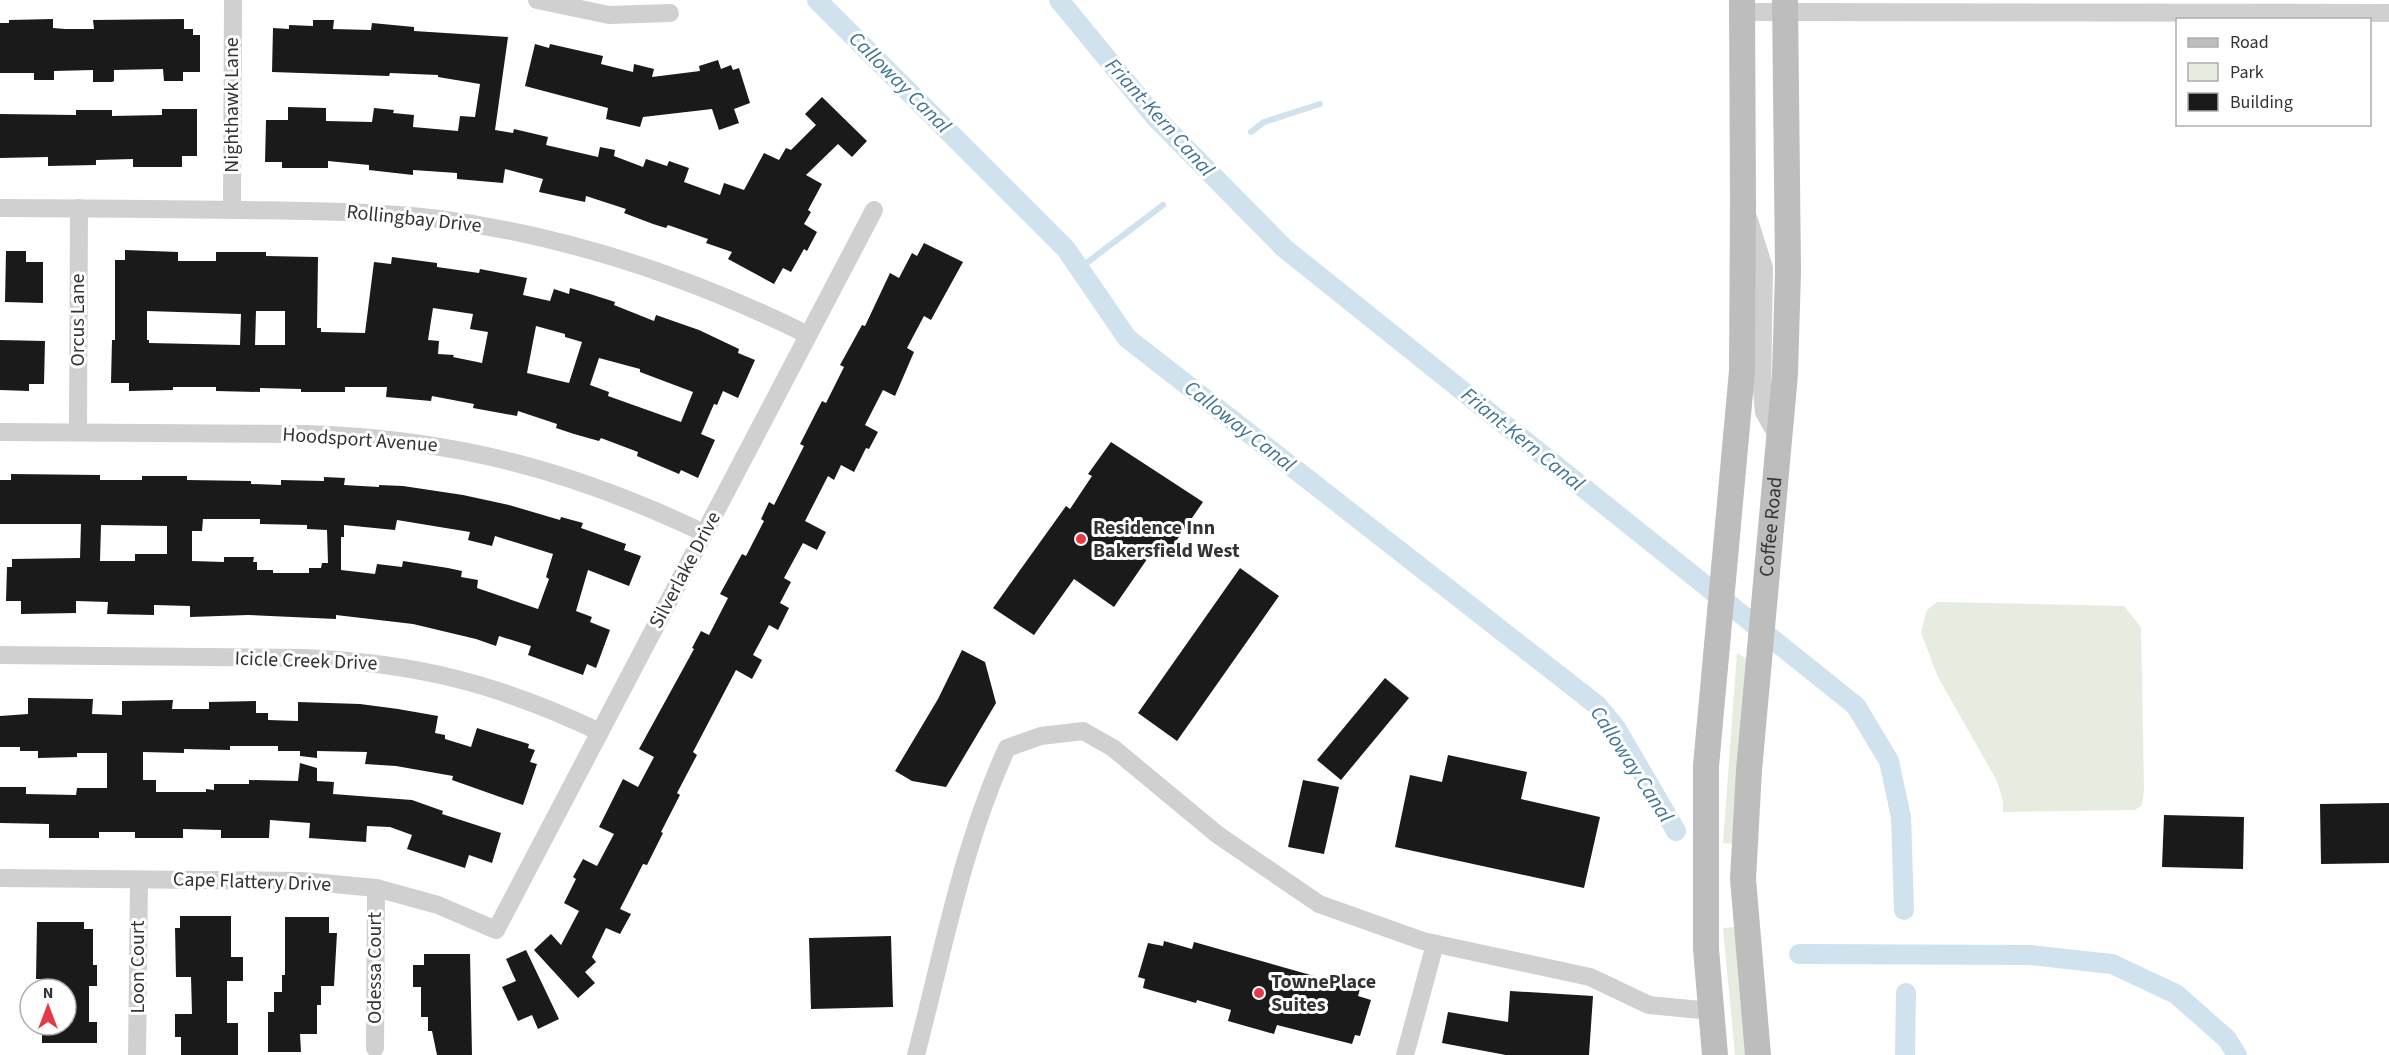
<svg xmlns="http://www.w3.org/2000/svg" width="2389" height="1055" viewBox="0 0 2389 1055" font-family="'Source Sans 3',sans-serif">
<style>
.green{fill:#e6ecdf}
.lines{fill:none;stroke-linecap:round;stroke-linejoin:round}
.stream{stroke:#cfe2ee;stroke-width:6}
.canal{stroke:#cfe2ee;stroke-width:20}
.building{fill:#1a1a1a;fill-rule:evenodd}
.minor{stroke:#d0d0d0;stroke-width:18}
.secondary{stroke:#bdbdbd;stroke-width:26}
.poi-dot{fill:#e63946;stroke:#fff;stroke-width:2}
.labels{text-anchor:middle;dominant-baseline:central;stroke-width:6;stroke-linejoin:round;paint-order:stroke}
.street-label{font-size:20px;fill:#333;stroke:#fff}
.poi-label{font-size:20px;font-weight:bold;fill:#333;stroke:#fff;text-anchor:start}
.water-label{font-size:21px;font-style:italic;fill:#3f7597;stroke:#fff}
</style>
<rect width="100%" height="100%" fill="#fff"/>
<g class="green">
<path d="M 1937,602 L 2124,606 L 2141,627 L 2144,791 L 2142,805 L 2135,810 L 2003,812 L 2003,801 L 1997,781 L 1938,677 L 1921,633 L 1927,610 Z"/>
<path d="M 1737,653 L 1747,659 L 1735,844 L 1723,843 Z"/>
<path d="M 1735,927 L 1746,1055 L 1735,1055 L 1723,928 Z"/>
</g>
<g class="lines">
<g class="stream">
<path d="M 1251,132 L 1264,122 L 1320,104"/>
<path d="M 1080,268 L 1163,205"/>
</g>
<g class="canal">
<path d="M 817,0 L 1066,249 L 1127,338 L 1598,706 L 1616,728 L 1676,831"/>
<path d="M 1059,0 L 1155,117 L 1284,248 L 1856,706 L 1889,761 L 1901,817 L 1904,910"/>
<path d="M 1799,954 L 2030,955 L 2112,964 L 2176,994 L 2227,1039 L 2237,1055"/>
<path d="M 1905,1055 L 1906,993"/>
</g>
</g>
<g class="building">
<path d="M 53,19 L 53,28 L 65,29 L 94,29 L 93,20 L 184,19 L 184,29 L 193,29 L 193,35 L 200,35 L 200,72 L 183,72 L 183,81 L 164,81 L 163,69 L 114,70 L 114,81 L 112,82 L 93,82 L 93,70 L 54,71 L 54,80 L 34,80 L 34,73 L 0,73 L 0,23 L 9,23 L 9,20 Z"/>
<path d="M 313,20 L 334,20 L 333,29 L 371,30 L 372,23 L 414,27 L 414,31 L 508,37 L 495,130 L 513,133 L 514,129 L 548,137 L 546,145 L 598,157 L 600,147 L 615,150 L 614,156 L 643,167 L 646,159 L 667,166 L 669,161 L 689,168 L 684,182 L 720,195 L 724,183 L 744,190 L 764,153 L 779,160 L 786,148 L 791,150 L 816,125 L 805,114 L 822,97 L 867,141 L 852,157 L 838,144 L 806,175 L 822,184 L 808,210 L 811,212 L 804,224 L 817,232 L 807,251 L 804,249 L 791,272 L 783,268 L 774,284 L 728,259 L 732,252 L 706,243 L 708,239 L 668,225 L 666,228 L 653,224 L 624,213 L 626,209 L 586,196 L 585,202 L 539,192 L 543,179 L 505,169 L 503,183 L 457,179 L 457,173 L 413,170 L 413,175 L 369,170 L 369,165 L 328,161 L 328,168 L 282,168 L 282,162 L 265,162 L 266,120 L 288,120 L 288,107 L 326,108 L 326,121 L 372,122 L 374,108 L 394,110 L 393,113 L 414,115 L 413,127 L 458,131 L 460,116 L 475,117 L 480,84 L 438,77 L 438,75 L 390,73 L 389,76 L 272,72 L 273,28 L 289,29 L 289,25 L 313,26 Z"/>
<path d="M 535,44 L 549,48 L 550,44 L 603,56 L 601,64 L 633,72 L 634,64 L 654,69 L 652,77 L 700,71 L 699,66 L 718,60 L 721,69 L 731,65 L 733,70 L 739,68 L 750,103 L 734,109 L 739,123 L 719,130 L 712,109 L 643,117 L 640,127 L 606,119 L 608,108 L 525,86 Z"/>
<path d="M 162,109 L 197,109 L 197,156 L 182,156 L 182,167 L 133,167 L 133,159 L 96,160 L 96,165 L 48,166 L 48,157 L 0,158 L 0,114 L 76,115 L 76,110 L 112,110 L 112,116 L 162,115 Z"/>
<path d="M 924,243 L 963,262 L 931,320 L 924,316 L 907,348 L 914,352 L 895,396 L 883,390 L 865,425 L 878,432 L 869,449 L 866,448 L 854,472 L 841,465 L 834,480 L 828,476 L 805,521 L 826,532 L 817,550 L 803,543 L 784,578 L 791,582 L 780,603 L 789,608 L 778,630 L 769,625 L 753,655 L 762,660 L 752,679 L 736,670 L 693,752 L 697,755 L 677,793 L 680,795 L 661,832 L 663,833 L 647,865 L 643,864 L 620,909 L 631,914 L 620,934 L 606,928 L 592,957 L 596,962 L 585,972 L 595,983 L 578,998 L 534,950 L 551,934 L 561,945 L 579,911 L 564,903 L 576,879 L 573,877 L 583,859 L 597,866 L 614,834 L 599,827 L 623,779 L 638,787 L 654,757 L 639,749 L 694,649 L 692,648 L 701,631 L 709,635 L 728,598 L 720,594 L 742,554 L 746,556 L 764,521 L 761,519 L 769,502 L 774,505 L 804,446 L 800,444 L 822,401 L 826,403 L 844,367 L 840,365 L 862,325 L 865,326 L 890,273 L 899,278 L 912,253 L 917,256 Z"/>
<path d="M 125,250 L 178,252 L 178,261 L 216,261 L 216,252 L 266,252 L 266,256 L 318,257 L 317,328 L 321,328 L 321,332 L 365,333 L 374,262 L 391,264 L 392,257 L 437,263 L 437,267 L 479,273 L 480,269 L 527,278 L 523,295 L 550,301 L 554,289 L 569,294 L 570,288 L 590,294 L 615,302 L 614,305 L 654,321 L 656,315 L 699,330 L 739,349 L 738,353 L 755,360 L 738,398 L 723,391 L 717,405 L 714,404 L 701,434 L 715,440 L 698,478 L 681,470 L 679,474 L 637,456 L 638,452 L 601,438 L 599,441 L 574,434 L 556,428 L 557,424 L 518,411 L 517,416 L 473,408 L 474,404 L 432,396 L 431,401 L 386,397 L 387,387 L 345,387 L 345,392 L 301,392 L 301,389 L 260,388 L 260,392 L 216,391 L 216,387 L 173,387 L 173,390 L 129,391 L 129,383 L 111,383 L 112,340 L 115,340 L 115,260 L 125,260 ZM 433,308 L 473,314 L 470,329 L 488,332 L 482,363 L 453,357 L 454,355 L 438,354 L 439,341 L 428,340 ZM 147,311 L 241,314 L 240,345 L 149,343 L 149,340 L 147,340 ZM 256,311 L 285,311 L 285,345 L 255,345 ZM 536,326 L 565,334 L 565,337 L 582,342 L 569,383 L 527,373 ZM 599,358 L 640,369 L 640,372 L 693,392 L 681,422 L 608,396 L 609,392 L 590,385 Z"/>
<path d="M 6,251 L 26,251 L 26,262 L 43,262 L 43,303 L 5,302 Z"/>
<path d="M 0,340 L 45,341 L 44,384 L 29,384 L 29,391 L 0,390 Z"/>
<path d="M 1111,442 L 1203,502 L 1172,547 L 1161,539 L 1114,607 L 1074,579 L 1034,635 L 993,608 L 1066,506 L 1070,509 L 1092,476 L 1088,474 Z"/>
<path d="M 11,474 L 100,475 L 100,480 L 142,480 L 142,476 L 187,476 L 187,480 L 251,481 L 251,484 L 281,485 L 281,480 L 324,481 L 324,477 L 345,478 L 344,485 L 379,487 L 379,485 L 403,486 L 463,495 L 509,505 L 560,520 L 561,517 L 583,523 L 581,528 L 626,544 L 624,550 L 641,556 L 629,586 L 588,570 L 576,611 L 592,617 L 590,622 L 610,630 L 596,668 L 587,664 L 583,675 L 528,655 L 531,646 L 499,636 L 496,646 L 476,639 L 413,624 L 336,615 L 336,619 L 248,615 L 190,617 L 190,606 L 154,605 L 154,615 L 107,614 L 108,602 L 76,601 L 76,613 L 21,614 L 21,601 L 6,601 L 7,567 L 12,567 L 12,559 L 80,558 L 81,524 L 0,524 L 0,480 L 11,480 ZM 203,519 L 260,519 L 260,524 L 307,525 L 307,529 L 327,530 L 328,563 L 322,563 L 321,568 L 309,568 L 309,573 L 273,573 L 273,570 L 257,570 L 257,562 L 253,562 L 254,557 L 224,557 L 224,562 L 192,561 L 192,531 L 202,531 ZM 397,520 L 470,532 L 468,540 L 492,546 L 495,536 L 553,554 L 546,577 L 549,579 L 538,609 L 477,588 L 478,580 L 461,577 L 462,571 L 448,568 L 403,561 L 402,567 L 377,564 L 375,574 L 341,570 L 341,537 L 344,537 L 344,525 L 395,530 ZM 101,525 L 167,526 L 167,554 L 135,554 L 135,561 L 100,561 Z"/>
<path d="M 1240,568 L 1279,596 L 1177,741 L 1138,713 Z"/>
<path d="M 962,650 L 985,662 L 996,703 L 946,787 L 912,781 L 895,771 L 938,699 Z"/>
<path d="M 1385,678 L 1409,698 L 1341,780 L 1317,760 Z"/>
<path d="M 28,698 L 93,699 L 92,714 L 122,715 L 122,701 L 173,700 L 172,709 L 209,709 L 209,702 L 256,701 L 256,713 L 268,713 L 268,720 L 298,721 L 298,702 L 360,704 L 398,709 L 438,716 L 435,733 L 445,735 L 445,739 L 471,747 L 477,728 L 529,744 L 528,748 L 535,750 L 530,762 L 537,764 L 523,805 L 452,780 L 453,776 L 396,766 L 365,764 L 367,752 L 317,751 L 317,758 L 300,756 L 300,751 L 278,751 L 278,746 L 230,746 L 230,750 L 184,749 L 184,753 L 143,752 L 143,780 L 156,780 L 156,792 L 206,792 L 206,789 L 214,790 L 214,784 L 249,784 L 249,780 L 298,781 L 300,763 L 317,768 L 317,781 L 334,782 L 333,794 L 412,800 L 443,811 L 442,814 L 501,833 L 492,863 L 469,855 L 465,868 L 407,849 L 412,835 L 390,827 L 367,826 L 366,842 L 309,838 L 310,823 L 270,820 L 269,838 L 221,838 L 221,830 L 183,829 L 183,838 L 135,838 L 135,832 L 99,832 L 99,838 L 49,838 L 49,824 L 0,823 L 0,787 L 26,787 L 26,794 L 76,795 L 77,788 L 107,788 L 107,753 L 77,753 L 77,757 L 38,758 L 38,751 L 20,751 L 20,747 L 0,747 L 0,716 L 28,714 Z"/>
<path d="M 1448,755 L 1527,772 L 1521,799 L 1600,817 L 1584,888 L 1395,847 L 1410,775 L 1442,782 Z"/>
<path d="M 1303,780 L 1339,787 L 1324,854 L 1288,847 Z"/>
<path d="M 2389,803 L 2389,863 L 2321,864 L 2320,804 Z"/>
<path d="M 2164,815 L 2244,817 L 2243,869 L 2162,867 Z"/>
<path d="M 180,916 L 231,916 L 231,957 L 243,957 L 243,981 L 227,981 L 227,1023 L 238,1023 L 238,1055 L 181,1055 L 181,1037 L 175,1037 L 175,1014 L 192,1014 L 191,977 L 176,977 L 175,928 L 180,928 Z"/>
<path d="M 285,917 L 329,917 L 329,933 L 337,933 L 334,986 L 321,986 L 321,1005 L 317,1005 L 317,1034 L 300,1034 L 301,1052 L 268,1052 L 268,1012 L 274,1012 L 274,992 L 282,992 L 282,975 L 285,975 Z"/>
<path d="M 37,922 L 84,922 L 84,929 L 93,929 L 93,965 L 97,965 L 97,986 L 89,986 L 89,1022 L 97,1022 L 97,1043 L 42,1043 L 42,1025 L 66,1025 L 66,989 L 51,989 L 51,979 L 36,979 Z"/>
<path d="M 891,936 L 893,1007 L 811,1009 L 809,938 Z"/>
<path d="M 1164,941 L 1192,949 L 1194,942 L 1360,989 L 1358,996 L 1371,1000 L 1360,1036 L 1355,1035 L 1352,1044 L 1277,1025 L 1274,1034 L 1228,1021 L 1231,1010 L 1197,1000 L 1196,1003 L 1143,988 L 1145,979 L 1138,977 L 1148,943 L 1163,946 Z"/>
<path d="M 526,950 L 559,1019 L 538,1029 L 532,1015 L 518,1021 L 502,987 L 516,981 L 506,959 Z"/>
<path d="M 424,954 L 470,954 L 472,1055 L 437,1055 L 432,1031 L 428,1031 L 428,1017 L 421,1017 L 421,987 L 413,987 L 413,965 L 424,965 Z"/>
<path d="M 1510,991 L 1593,996 L 1589,1055 L 1506,1055 L 1442,1043 L 1448,1012 L 1508,1022 Z"/>
</g>
<g class="lines">
<g class="minor">
<path d="M 537,0 L 609,15 L 670,13"/>
<path d="M 1742,12 L 2389,13"/>
<path d="M 0,208 C 81,208 163,209 244,210 C 309,211 374,211 439,219 C 569,236 691,277 808,335"/>
<path d="M 232,210 L 233,0"/>
<path d="M 1748,217 L 1764,268 L 1762,390 L 1764,412 L 1778,437"/>
<path d="M 0,432 L 307,434 C 454,439 572,470 704,533"/>
<path d="M 78,432 L 79,208"/>
<path d="M 0,655 L 305,658 C 417,663 499,684 600,732"/>
<path d="M 0,878 L 302,881 L 376,888 L 438,905 L 496,930 L 874,210"/>
<path d="M 375,1048 L 376,888"/>
<path d="M 137,1055 L 139,880"/>
<path d="M 916,1055 C 943,952 962,846 1007,748 L 1041,736 L 1083,731 L 1113,748 L 1218,835 L 1319,904 L 1423,941 L 1590,977 L 1649,1005 L 1711,1011"/>
<path d="M 1405,1055 L 1435,944"/>
</g>
<g class="secondary">
<path d="M 1715,1055 L 1706,949 L 1706,766 L 1742,371 L 1743,201 L 1742,0"/>
<path id="s1" d="M 1758,1055 L 1743,879 L 1749,770 L 1785,374 L 1788,271 L 1785,0"/>
</g>
</g>
<g class="poi-dot">
<circle cx="1081" cy="539" r="6"/>
<circle cx="1259" cy="993" r="6"/>
</g>
<g class="labels">
<g class="street-label">
<text transform="translate(232 105) rotate(-90)">Nighthawk Lane</text>
<text transform="translate(414 219) rotate(6)">Rollingbay Drive</text>
<text transform="translate(78 320) rotate(-90)">Orcus Lane</text>
<text transform="translate(360 440) rotate(4)">Hoodsport Avenue</text>
<text stroke="none"><textPath href="#s1" startOffset="530">Coffee Road</textPath></text>
<text transform="translate(685 570) rotate(-62)">Silverlake Drive</text>
<text transform="translate(306 661) rotate(2)">Icicle Creek Drive</text>
<text transform="translate(252 882) rotate(2)">Cape Flattery Drive</text>
<text transform="translate(138 967) rotate(-90)">Loon Court</text>
<text transform="translate(375 968) rotate(-90)">Odessa Court</text>
</g>
<g class="poi-label">
<text x="1093" y="528">Residence Inn<tspan x="1093" dy="23">Bakersfield West</tspan></text>
<text x="1271" y="982">TownePlace<tspan x="1271" dy="23">Suites</tspan></text>
</g>
<g class="water-label">
<text transform="translate(900 82) rotate(45)">Calloway Canal</text>
<text transform="translate(1160 117) rotate(48)">Friant-Kern Canal</text>
<text transform="translate(1240 426) rotate(38)">Calloway Canal</text>
<text transform="translate(1523 439) rotate(39)">Friant-Kern Canal</text>
<text transform="translate(1632 764) rotate(57)">Calloway Canal</text>
</g>
</g>
<rect x="2176" y="18" width="195" height="108" fill="#ffffff" stroke="#adadad" stroke-width="1.5"/>
<rect x="2188" y="38" width="30" height="9" fill="#bdbdbd" stroke="#adadad" stroke-width="1.5"/>
<text x="2230" y="48" font-size="18" fill="#333333">Road</text>
<rect x="2188" y="63" width="30" height="18" fill="#e6ecdf" stroke="#adadad" stroke-width="1.5"/>
<text x="2230" y="78" font-size="18" fill="#333333">Park</text>
<rect x="2188" y="93" width="30" height="18" fill="#1a1a1a" stroke="#adadad" stroke-width="1.5"/>
<text x="2230" y="108" font-size="18" fill="#333333">Building</text>
<g transform="translate(48 1007)"><circle r="28" fill="#ffffff" stroke="#adadad" stroke-width="1.5"/>
<path d="M0-4.5L10 22L0 15L-10 22Z" fill="#e63946"/>
<text y="-9" font-size="16" font-weight="bold" text-anchor="middle" fill="#333333">N</text>
</g>
</svg>
